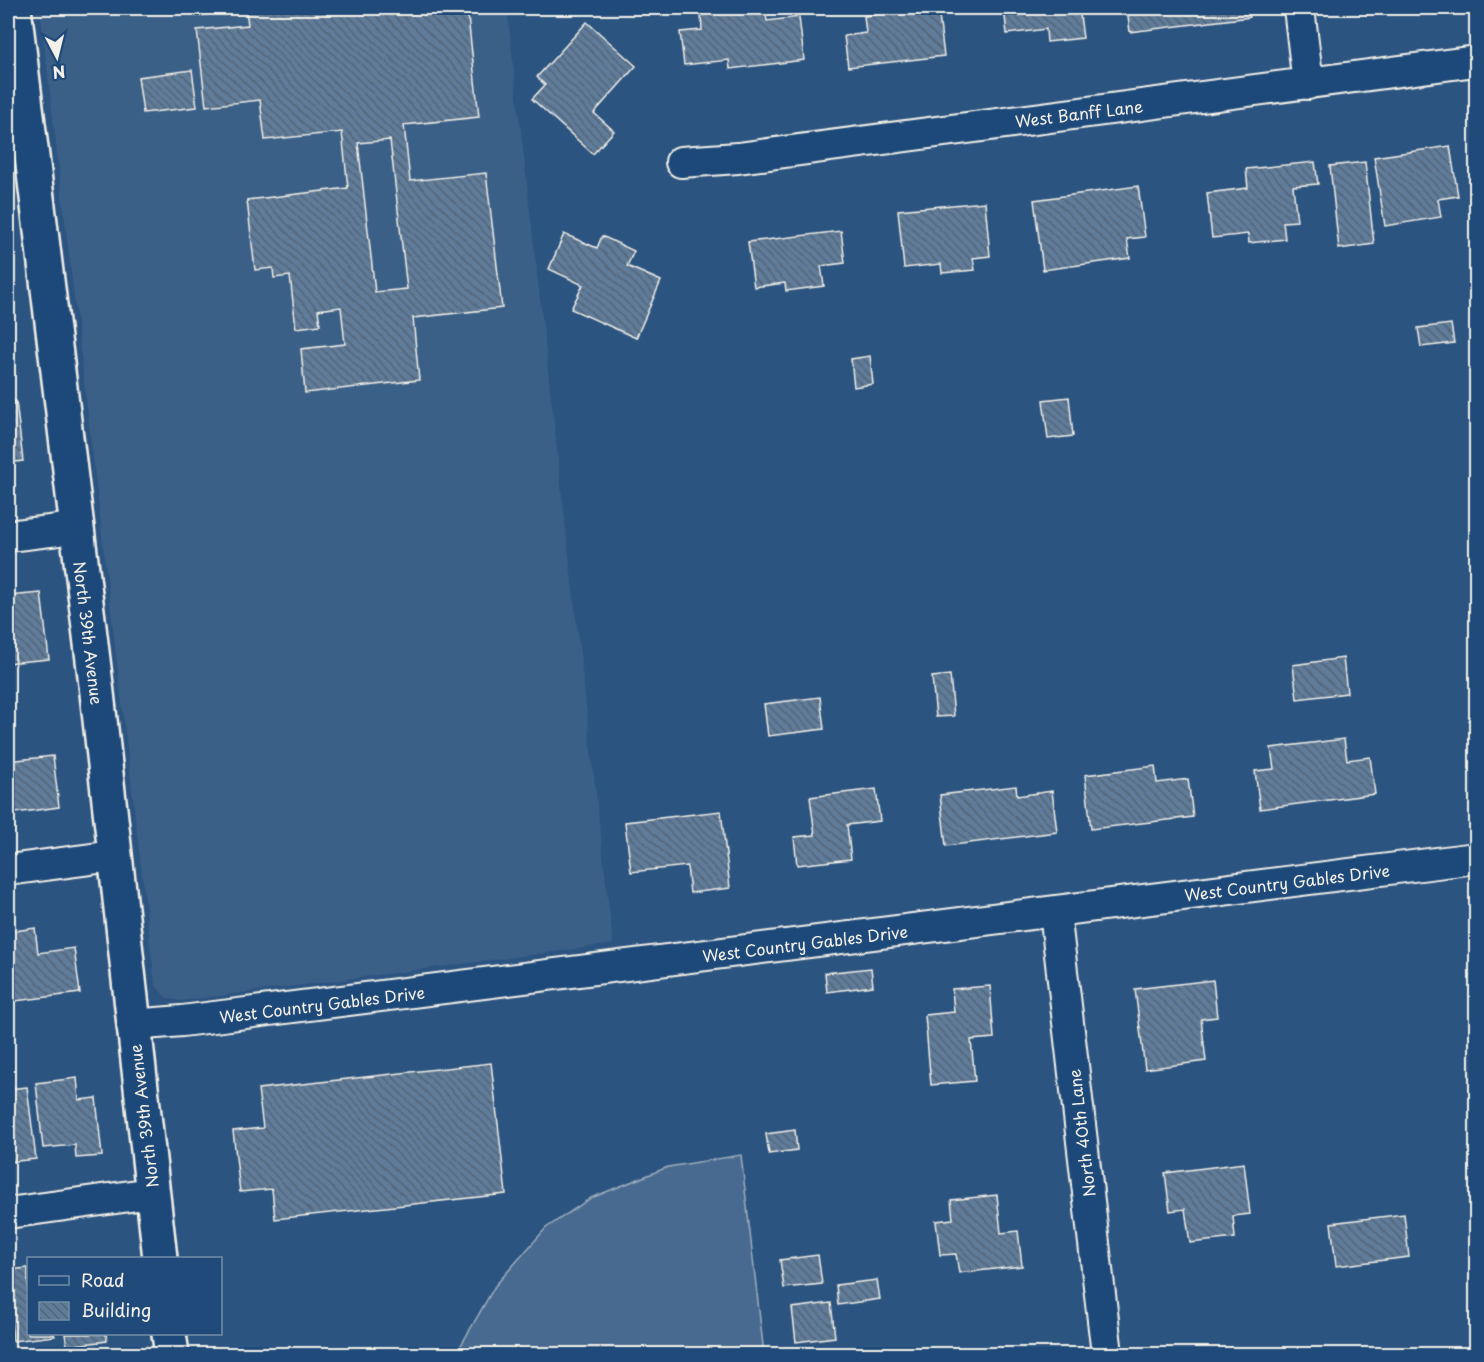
<svg xmlns="http://www.w3.org/2000/svg" width="1484" height="1362" viewBox="0 0 1484 1362" font-family="'Playpen Sans',sans-serif">
<style>
.built{fill:#3b6088}
.pitch{fill:#496b90;stroke:#9eaebc;stroke-width:1.5}
.building{fill:url(#building-back-hatch);stroke:#f4f1e8;stroke-width:1.5;fill-rule:evenodd}
.lines{fill:none;stroke-linecap:round;stroke-linejoin:round}
.minor-casing{stroke:#f4f1e8;stroke-width:34}
.tertiary-casing{stroke:#f4f1e8;stroke-width:38}
.minor{stroke:#1f4a7a;stroke-width:30}
.tertiary{stroke:#1f4a7a;stroke-width:33}
.labels{text-anchor:middle;dominant-baseline:central;stroke-width:4.5;stroke-linejoin:round;paint-order:stroke}
.street-label{font-size:16px;fill:#f4f1e8;stroke:#1f4a7a}
</style>
<defs>
<pattern id="building-back-hatch" width="6" height="6" patternUnits="userSpaceOnUse" patternTransform="scale(1.5)"><rect width="6" height="6" fill="#5e7b9a"/><path d="M-1 5l2 2M0 0l6 6M5-1l2 2" fill="none" stroke="#556474"/></pattern>
</defs>
<rect width="100%" height="100%" fill="#2c5481"/>
<filter id="ink" filterUnits="userSpaceOnUse"><feTurbulence type="fractalNoise" baseFrequency=".0167" numOctaves="2"/><feDisplacementMap in="SourceGraphic" scale="12" xChannelSelector="R" yChannelSelector="G"/><feConvolveMatrix kernelMatrix="1 2 1 2 8 2 1 2 1" color-interpolation-filters="sRGB"/></filter>
<g filter="url(#ink)">
<path class="built" d="M 40,8 L 507,8 L 613,944 L 180,1001 L 167,998 L 155,985 Z"/>
<path class="pitch" d="M 741,1155 L 764,1354 L 456,1354 L 495,1286 L 546,1228 L 591,1198 L 668,1167 Z"/>
<g class="building">
<path d="M 195,8 L 467,8 L 479,117 L 404,125 L 410,181 L 486,173 L 502,308 L 413,318 L 419,380 L 305,393 L 301,349 L 345,344 L 341,307 L 318,310 L 320,325 L 296,328 L 290,276 L 274,278 L 273,268 L 255,270 L 247,200 L 348,188 L 342,132 L 265,140 L 260,100 L 206,106 L 197,30 L 248,25 L 246,10 L 196,16 ZM 390,140 L 407,289 L 375,292 L 358,143 Z"/>
<path d="M 765,8 L 767,21 L 799,17 L 804,60 L 730,69 L 729,60 L 684,65 L 680,32 L 702,30 L 701,14 Z"/>
<path d="M 880,8 L 938,8 L 944,56 L 848,67 L 844,36 L 866,33 L 864,16 L 881,14 Z"/>
<path d="M 1004,8 L 1079,8 L 1083,38 L 1047,42 L 1046,29 L 1007,34 Z"/>
<path d="M 1127,8 L 1248,8 L 1250,17 L 1130,32 Z"/>
<path d="M 587,22 L 636,66 L 594,113 L 614,131 L 593,154 L 532,99 L 545,85 L 537,77 Z"/>
<path d="M 192,70 L 197,107 L 143,113 L 138,77 Z"/>
<path d="M 1450,146 L 1458,196 L 1438,199 L 1441,217 L 1385,226 L 1374,157 Z"/>
<path d="M 1315,162 L 1318,184 L 1293,186 L 1297,221 L 1283,222 L 1285,239 L 1249,243 L 1248,234 L 1212,238 L 1207,193 L 1248,188 L 1246,169 Z"/>
<path d="M 1365,162 L 1374,244 L 1339,249 L 1330,166 Z"/>
<path d="M 1138,186 L 1145,237 L 1127,239 L 1130,258 L 1043,270 L 1034,200 Z"/>
<path d="M 985,202 L 990,256 L 973,258 L 975,270 L 942,273 L 941,264 L 904,268 L 898,210 Z"/>
<path d="M 841,231 L 845,263 L 821,266 L 824,286 L 786,291 L 785,283 L 754,287 L 748,242 Z"/>
<path d="M 564,234 L 597,248 L 602,236 L 634,251 L 627,266 L 661,281 L 636,338 L 571,309 L 583,285 L 549,269 Z"/>
<path d="M 1451,324 L 1454,343 L 1421,347 L 1418,328 Z"/>
<path d="M 870,356 L 873,384 L 854,387 L 851,359 Z"/>
<path d="M 1069,397 L 1073,436 L 1048,439 L 1043,400 Z"/>
<path d="M 16,401 L 23,461 L 8,463 L 8,402 Z"/>
<path d="M 41,593 L 49,659 L 8,663 L 8,596 Z"/>
<path d="M 1343,658 L 1347,693 L 1297,699 L 1293,665 Z"/>
<path d="M 950,675 L 954,716 L 936,717 L 932,677 Z"/>
<path d="M 820,697 L 824,729 L 768,736 L 764,704 Z"/>
<path d="M 1344,739 L 1347,760 L 1370,757 L 1375,794 L 1260,809 L 1255,771 L 1274,769 L 1271,748 Z"/>
<path d="M 53,756 L 59,807 L 8,814 L 8,761 Z"/>
<path d="M 1155,766 L 1157,783 L 1188,779 L 1193,817 L 1091,829 L 1085,775 Z"/>
<path d="M 1016,786 L 1017,796 L 1052,791 L 1057,832 L 946,846 L 940,795 Z"/>
<path d="M 876,789 L 880,821 L 847,825 L 851,859 L 797,865 L 794,837 L 815,835 L 810,797 Z"/>
<path d="M 721,811 L 730,888 L 690,893 L 687,866 L 631,872 L 625,822 Z"/>
<path d="M 35,928 L 38,953 L 74,948 L 80,993 L 15,1001 L 8,932 Z"/>
<path d="M 871,968 L 873,986 L 827,992 L 825,973 Z"/>
<path d="M 1213,980 L 1217,1017 L 1201,1019 L 1206,1061 L 1145,1069 L 1135,989 Z"/>
<path d="M 990,986 L 994,1038 L 971,1040 L 975,1081 L 931,1085 L 925,1015 L 954,1012 L 952,989 Z"/>
<path d="M 491,1063 L 506,1194 L 275,1219 L 272,1189 L 240,1192 L 233,1131 L 263,1128 L 258,1089 Z"/>
<path d="M 77,1078 L 79,1100 L 96,1098 L 102,1156 L 76,1158 L 75,1145 L 43,1148 L 36,1083 Z"/>
<path d="M 27,1087 L 36,1159 L 8,1162 L 8,1089 Z"/>
<path d="M 795,1130 L 797,1150 L 769,1154 L 766,1134 Z"/>
<path d="M 1244,1163 L 1250,1214 L 1233,1216 L 1235,1238 L 1190,1243 L 1185,1209 L 1170,1211 L 1165,1173 Z"/>
<path d="M 997,1195 L 1001,1233 L 1018,1231 L 1022,1266 L 959,1273 L 956,1254 L 940,1255 L 936,1221 L 953,1219 L 951,1200 Z"/>
<path d="M 1404,1214 L 1409,1257 L 1336,1266 L 1331,1223 Z"/>
<path d="M 818,1255 L 822,1284 L 784,1288 L 780,1260 Z"/>
<path d="M 28,1268 L 28,1334 L 54,1334 L 55,1336 L 13,1341 L 10,1312 L 8,1312 L 8,1270 Z"/>
<path d="M 877,1280 L 880,1299 L 838,1305 L 836,1285 Z"/>
<path d="M 831,1303 L 835,1337 L 796,1342 L 792,1308 Z"/>
<path d="M 65,1334 L 106,1334 L 107,1341 L 67,1346 Z"/>
<path d="M 833,1348 L 834,1354 L 792,1354 L 792,1353 Z"/>
</g>
<g class="lines">
<g class="minor-casing">
<g id="minor">
<path d="M 1299,8 L 1308,84"/>
<path d="M 681,162 L 738,158 L 1476,61"/>
<path d="M 8,536 L 75,528"/>
<path d="M 8,870 L 114,856"/>
<path d="M 1055,912 L 1107,1354"/>
<path d="M 132,1025 L 182,1021 L 1476,858"/>
<path d="M 8,1213 L 152,1193"/>
</g>
</g>
<g class="tertiary-casing">
<g id="tertiary">
<path d="M 14,8 L 97,693 L 160,1258"/>
<path d="M 169,1334 L 172,1354"/>
</g>
</g>
<use href="#minor" class="minor"/>
<use href="#tertiary" class="tertiary"/>
</g>
</g>
<g class="labels">
<g class="street-label">
<text transform="translate(1079 113) rotate(-7)">West Banff Lane</text>
<text transform="translate(89 633) rotate(83)">North 39th Avenue</text>
<text transform="translate(1287 882) rotate(-7)">West Country Gables Drive</text>
<text transform="translate(805 943) rotate(-7)">West Country Gables Drive</text>
<text transform="translate(322 1004) rotate(-7)">West Country Gables Drive</text>
<text transform="translate(143 1116) rotate(-97)">North 39th Avenue</text>
<text transform="translate(1081 1133) rotate(-97)">North 40th Lane</text>
</g>
</g>
<rect width="1484" height="1362" fill="none" stroke="#1f4a7a" stroke-width="30"/>
<rect x="15" y="15" width="1454" height="1332" fill="none" stroke="#f4f1e8" stroke-width="2" filter="url(#ink)"/>
<rect x="27" y="1257" width="195" height="78" fill="#1f4a7a" stroke="#748da6" stroke-width="1.5"/>
<rect x="39" y="1276" width="30" height="9" fill="#1f4a7a" stroke="#748da6" stroke-width="1.5"/>
<text x="81" y="1287" font-size="18" fill="#f4f1e8">Road</text>
<rect x="39" y="1302" width="30" height="18" fill="url(#building-back-hatch)" stroke="#748da6" stroke-width="1.5"/>
<text x="81" y="1317" font-size="18" fill="#f4f1e8">Building</text>
<g transform="translate(57 57) rotate(173)" stroke="#1f4a7a" stroke-width="4.5" paint-order="stroke">
<path d="M0-4.5L10 22L0 15L-10 22Z" fill="#f4f1e8"/>
<text y="-9" font-size="16" font-weight="bold" text-anchor="middle" fill="#f4f1e8">N</text>
</g>
</svg>
